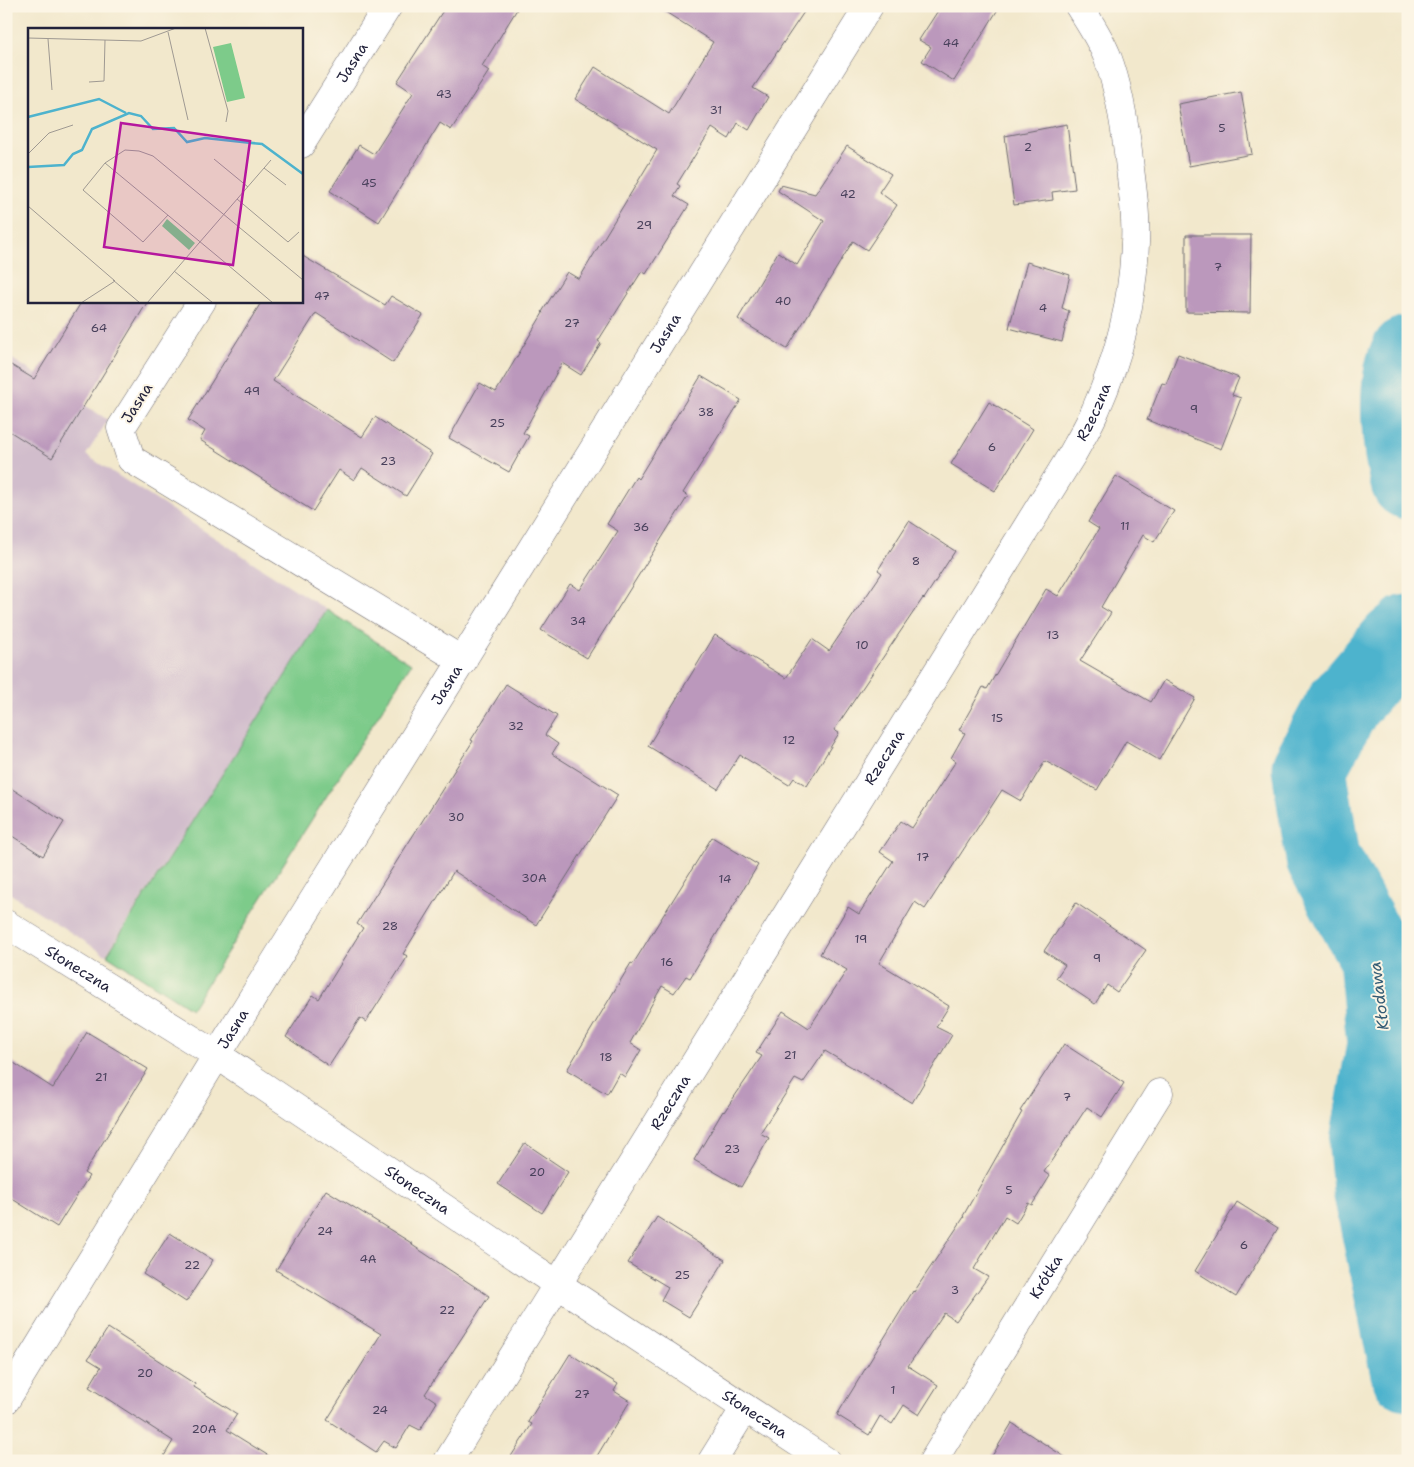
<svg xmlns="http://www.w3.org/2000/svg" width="1414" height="1467" viewBox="0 0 1414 1467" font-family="'Shantell Sans',sans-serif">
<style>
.industrial{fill:#d1bdcc}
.green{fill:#7dcb8a;stroke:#507662}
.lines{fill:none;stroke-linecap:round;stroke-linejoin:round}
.river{stroke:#4eb3cd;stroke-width:75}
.building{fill:#bb98bc}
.minor-casing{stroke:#6b676e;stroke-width:29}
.minor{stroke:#fff;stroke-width:28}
.labels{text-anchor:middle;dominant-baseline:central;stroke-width:4;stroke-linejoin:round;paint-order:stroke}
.number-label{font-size:12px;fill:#48405b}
.street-label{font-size:15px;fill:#22223b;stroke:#fcf5e5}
.water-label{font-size:16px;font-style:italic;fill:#345c75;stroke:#fcf5e5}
.inset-river{fill:none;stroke:#4eb3cd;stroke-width:2.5}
.inset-road{fill:none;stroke:#9f9992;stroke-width:1}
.view{fill:#b5179e;fill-opacity:0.15;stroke:#b5179e;stroke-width:2.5}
.inset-edge{fill:none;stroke:#22223b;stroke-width:2.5}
</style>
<rect width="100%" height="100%" fill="#fcf5e5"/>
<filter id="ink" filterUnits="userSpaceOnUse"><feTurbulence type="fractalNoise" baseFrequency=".02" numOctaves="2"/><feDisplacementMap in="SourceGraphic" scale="10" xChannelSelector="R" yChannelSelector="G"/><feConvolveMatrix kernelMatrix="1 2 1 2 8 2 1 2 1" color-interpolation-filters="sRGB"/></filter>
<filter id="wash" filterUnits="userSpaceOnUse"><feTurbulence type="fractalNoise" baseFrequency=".0096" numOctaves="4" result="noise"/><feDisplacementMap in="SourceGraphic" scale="20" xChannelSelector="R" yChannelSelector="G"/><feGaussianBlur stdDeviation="1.12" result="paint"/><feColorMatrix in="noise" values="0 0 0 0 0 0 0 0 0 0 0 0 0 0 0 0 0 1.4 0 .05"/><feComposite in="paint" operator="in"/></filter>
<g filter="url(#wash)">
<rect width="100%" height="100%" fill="#f2e8cc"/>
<path class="industrial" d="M 6,355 L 108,420 L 86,455 L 327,610 L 106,955 L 6,891 Z"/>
<path class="green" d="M 327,610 L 411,664 L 191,1009 L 107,955 Z"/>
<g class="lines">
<g class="river">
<path d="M 1408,353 C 1392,382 1399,451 1408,482"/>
<path d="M 1408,632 L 1395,643 L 1344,703 L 1309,768 L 1323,858 L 1376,957 L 1384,1045 L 1366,1148 L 1370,1189 L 1408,1373"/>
</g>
</g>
<g id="blocks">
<g class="building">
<path d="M 446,6 L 519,6 L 482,66 L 489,71 L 451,130 L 440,123 L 379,222 L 330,191 L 359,145 L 374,154 L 413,93 L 397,82 Z"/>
<path d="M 656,6 L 808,6 L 753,88 L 768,97 L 749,130 L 738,123 L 729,139 L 712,128 L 677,184 L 680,186 L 674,196 L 689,205 L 646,274 L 642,271 L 598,341 L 601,343 L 581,375 L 562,363 L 523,433 L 529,436 L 509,472 L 449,438 L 480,383 L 496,392 L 543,313 L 542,312 L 567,272 L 579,279 L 657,150 L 575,99 L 595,67 L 669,114 L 713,42 Z"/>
<path d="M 941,6 L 1000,6 L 954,81 L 922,61 L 931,47 L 919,40 Z"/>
<path d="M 1241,92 L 1252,154 L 1189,166 L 1178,104 Z"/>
<path d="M 1067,124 L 1075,189 L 1052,192 L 1053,200 L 1014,205 L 1005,136 Z"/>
<path d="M 847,146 L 891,174 L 879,192 L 897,205 L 867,250 L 853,241 L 787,349 L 738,319 L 778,252 L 797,265 L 824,221 L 778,191 L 781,185 L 815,194 Z"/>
<path d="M 1186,235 L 1251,235 L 1250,313 L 1186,312 Z"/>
<path d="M 301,255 L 385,305 L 391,296 L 423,315 L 393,363 L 316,313 L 273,381 L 362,437 L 375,417 L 432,454 L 406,496 L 362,468 L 354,480 L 339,470 L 313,511 L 200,440 L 205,431 L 188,420 L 262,301 L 301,301 Z"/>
<path d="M 1027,262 L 1070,275 L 1062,308 L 1069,311 L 1062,342 L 1009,328 Z"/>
<path d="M 82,301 L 148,301 L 52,458 L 6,429 L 6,362 L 34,379 Z"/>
<path d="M 1178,354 L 1239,378 L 1232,395 L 1241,398 L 1221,449 L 1147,420 L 1162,383 L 1166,384 Z"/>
<path d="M 701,376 L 741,400 L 683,493 L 688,496 L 587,658 L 541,630 L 570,584 L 580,590 L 618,531 L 607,524 L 636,477 L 638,479 Z"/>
<path d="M 989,402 L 1033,429 L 995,491 L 951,464 Z"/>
<path d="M 1116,476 L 1174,511 L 1154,542 L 1143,535 L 1101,607 L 1111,613 L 1080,661 L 1151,702 L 1164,680 L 1195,698 L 1159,760 L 1126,741 L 1097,790 L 1045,761 L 1021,801 L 1002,790 L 925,909 L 915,902 L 879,963 L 949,1006 L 936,1027 L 952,1035 L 912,1103 L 825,1051 L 803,1083 L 795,1079 L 760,1133 L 769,1138 L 741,1187 L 694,1160 L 723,1111 L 724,1112 L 762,1056 L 756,1053 L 783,1011 L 809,1028 L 847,970 L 820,954 L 848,907 L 859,914 L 893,861 L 880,852 L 901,821 L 912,828 L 956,761 L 951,758 L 965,733 L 959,730 L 983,687 L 987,689 L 1046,589 L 1058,596 L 1099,529 L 1088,522 Z"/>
<path d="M 909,521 L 955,551 L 924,599 L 923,598 L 834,730 L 839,733 L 807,786 L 794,778 L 789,785 L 740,755 L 718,789 L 648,746 L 715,635 L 786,678 L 812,639 L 829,651 L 882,573 L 878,570 Z"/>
<path d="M 506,684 L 557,716 L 545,735 L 558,744 L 552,754 L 618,795 L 536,925 L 454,871 L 403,954 L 408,956 L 366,1022 L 360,1018 L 329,1066 L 286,1037 L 313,995 L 319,999 L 363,928 L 357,924 L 473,741 L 471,740 Z"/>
<path d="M 6,785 L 64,822 L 43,856 L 6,832 Z"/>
<path d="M 712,837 L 758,865 L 690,978 L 686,976 L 674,993 L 662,986 L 630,1043 L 641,1050 L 625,1077 L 619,1073 L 607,1094 L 567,1070 L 631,963 L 633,964 Z"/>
<path d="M 1076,903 L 1146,950 L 1117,992 L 1107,985 L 1095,1004 L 1056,978 L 1065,965 L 1044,951 Z"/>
<path d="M 87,1032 L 148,1069 L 84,1173 L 89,1176 L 57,1227 L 6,1195 L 6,1058 L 53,1088 Z"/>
<path d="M 1064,1044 L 1124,1083 L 1102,1117 L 1087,1107 L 1044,1172 L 1050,1176 L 1032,1205 L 1028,1203 L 1016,1223 L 1005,1216 L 974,1269 L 988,1277 L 956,1321 L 944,1313 L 908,1366 L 938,1385 L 919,1415 L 904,1405 L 892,1424 L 880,1416 L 869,1435 L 837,1415 L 913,1291 L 914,1292 L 964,1217 L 963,1216 L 1022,1112 L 1020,1111 Z"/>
<path d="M 525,1143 L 568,1172 L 542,1213 L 498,1184 Z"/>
<path d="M 326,1190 L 413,1244 L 412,1245 L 489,1296 L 425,1394 L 437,1402 L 420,1430 L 410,1425 L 396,1448 L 384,1441 L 376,1452 L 327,1420 L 381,1334 L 276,1270 Z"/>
<path d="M 1237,1202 L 1278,1228 L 1236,1297 L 1195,1271 Z"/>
<path d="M 657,1217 L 725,1260 L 689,1317 L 661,1300 L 668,1287 L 628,1263 Z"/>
<path d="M 170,1233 L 213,1260 L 186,1302 L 143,1274 Z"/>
<path d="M 108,1328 L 195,1384 L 194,1387 L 237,1414 L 227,1430 L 277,1461 L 161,1461 L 173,1441 L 89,1387 L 101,1367 L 88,1359 Z"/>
<path d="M 570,1354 L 618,1384 L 614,1391 L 630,1401 L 594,1461 L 508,1461 L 532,1424 L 528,1422 Z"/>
<path d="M 1012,1423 L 1071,1461 L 989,1461 Z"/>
</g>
</g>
</g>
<g filter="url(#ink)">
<use href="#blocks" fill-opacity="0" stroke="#6b676e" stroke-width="1"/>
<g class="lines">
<g class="minor-casing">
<g id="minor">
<path id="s1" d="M 301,144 L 388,6"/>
<path d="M 202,301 L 121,428 L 131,459 L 463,661"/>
<path id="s2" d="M 6,924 L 217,1055 L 557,1284 L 826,1461"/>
<path id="s3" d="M 6,1400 L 217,1055 L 869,6"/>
<path id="s4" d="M 448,1461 L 1073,453 C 1081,438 1090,424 1096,409 C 1119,357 1133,300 1135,243 C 1137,216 1132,187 1129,160 C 1125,125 1119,88 1107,56 C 1100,38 1089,22 1079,6"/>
<path d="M 712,1461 L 745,1408"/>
<path id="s5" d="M 933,1461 L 1159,1093"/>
</g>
</g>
<use href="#minor" class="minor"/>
</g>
</g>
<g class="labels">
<g class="number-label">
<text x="951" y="43">44</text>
<text x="444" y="94">43</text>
<text x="716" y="110">31</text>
<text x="1222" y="128">5</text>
<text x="1028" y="147">2</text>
<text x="369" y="183">45</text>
<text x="848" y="194">42</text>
<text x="644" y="225">29</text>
<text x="1218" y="267">7</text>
<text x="322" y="296">47</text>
<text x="783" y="301">40</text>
<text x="1043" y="308">4</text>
<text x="572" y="323">27</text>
<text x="99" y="328">64</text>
<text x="252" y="391">49</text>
<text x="1194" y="409">9</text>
<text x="706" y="412">38</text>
<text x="497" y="423">25</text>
<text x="992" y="447">6</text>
<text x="388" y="461">23</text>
<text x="1125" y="526">11</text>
<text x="641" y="527">36</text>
<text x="916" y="561">8</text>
<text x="578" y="621">34</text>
<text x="1053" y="635">13</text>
<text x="862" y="645">10</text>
<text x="997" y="718">15</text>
<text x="516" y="726">32</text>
<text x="789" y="740">12</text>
<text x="456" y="817">30</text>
<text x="923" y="857">17</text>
<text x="534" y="878">30A</text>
<text x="725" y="879">14</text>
<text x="390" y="926">28</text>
<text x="861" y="939">19</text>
<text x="1097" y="958">9</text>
<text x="667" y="962">16</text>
<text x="790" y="1055">21</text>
<text x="606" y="1057">18</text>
<text x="101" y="1077">21</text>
<text x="1067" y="1097">7</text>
<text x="732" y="1149">23</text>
<text x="537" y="1172">20</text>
<text x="1009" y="1190">5</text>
<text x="325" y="1231">24</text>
<text x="1244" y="1245">6</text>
<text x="368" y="1259">4A</text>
<text x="192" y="1265">22</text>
<text x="682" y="1275">25</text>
<text x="955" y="1290">3</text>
<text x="447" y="1310">22</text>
<text x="145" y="1373">20</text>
<text x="893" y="1390">1</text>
<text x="582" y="1394">27</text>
<text x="380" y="1410">24</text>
<text x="204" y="1429">20A</text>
</g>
<g class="street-label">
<text stroke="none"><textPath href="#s1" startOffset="96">Jasna</textPath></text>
<text stroke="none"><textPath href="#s3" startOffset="1254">Jasna</textPath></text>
<text transform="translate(137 403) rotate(-58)">Jasna</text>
<text stroke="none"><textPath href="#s4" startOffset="1232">Rzeczna</textPath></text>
<text stroke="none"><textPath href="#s3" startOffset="840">Jasna</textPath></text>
<text stroke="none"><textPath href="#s4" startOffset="828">Rzeczna</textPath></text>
<text stroke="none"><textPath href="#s2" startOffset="85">Słoneczna</textPath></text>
<text stroke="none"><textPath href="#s3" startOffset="435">Jasna</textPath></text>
<text stroke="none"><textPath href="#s4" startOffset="422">Rzeczna</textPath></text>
<text stroke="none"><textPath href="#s2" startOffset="490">Słoneczna</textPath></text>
<text stroke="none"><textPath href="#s5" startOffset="216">Krótka</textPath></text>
<text stroke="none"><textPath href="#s2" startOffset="895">Słoneczna</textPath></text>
</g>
<g class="water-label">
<text transform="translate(1379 996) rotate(-97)">Kłodawa</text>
</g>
</g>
<g transform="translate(28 28)">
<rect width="275" height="275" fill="#f2e8cc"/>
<path d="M 203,15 L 217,70 L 199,74 L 185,19 ZM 139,191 L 167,215 L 161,222 L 134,198 Z" fill="#7dcb8a"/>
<path class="inset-river" d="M 0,89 L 71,71 L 98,85M 0,139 L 36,137 L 45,126 L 54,122 L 64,101 L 101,85 L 113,88 L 125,101 L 146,100 L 159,114 L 177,110 L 234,116 L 275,146"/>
<path class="inset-road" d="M 177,0 L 200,83 L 198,94M 140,4 L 160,92M 0,10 L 113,13 L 148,0M 20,11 L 24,62M 61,54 L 76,53 L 77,12M 0,126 L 21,105 L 45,97M 186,131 L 220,159M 77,135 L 97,122 L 111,123 L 125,128 L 275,252M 236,140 L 258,157M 209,171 L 260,214 L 271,204M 0,178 L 87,253M 140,187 L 115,214 L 55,162 L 77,135 L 194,232 L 245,275M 146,243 L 185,275M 85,252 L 112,275M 53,275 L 87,253M 119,275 L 243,132"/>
<path class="view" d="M 93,95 L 222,113 L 205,237 L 76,219 Z"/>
<rect width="275" height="275" class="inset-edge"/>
</g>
<rect width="1414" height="1467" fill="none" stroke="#fcf5e5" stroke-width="25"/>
</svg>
